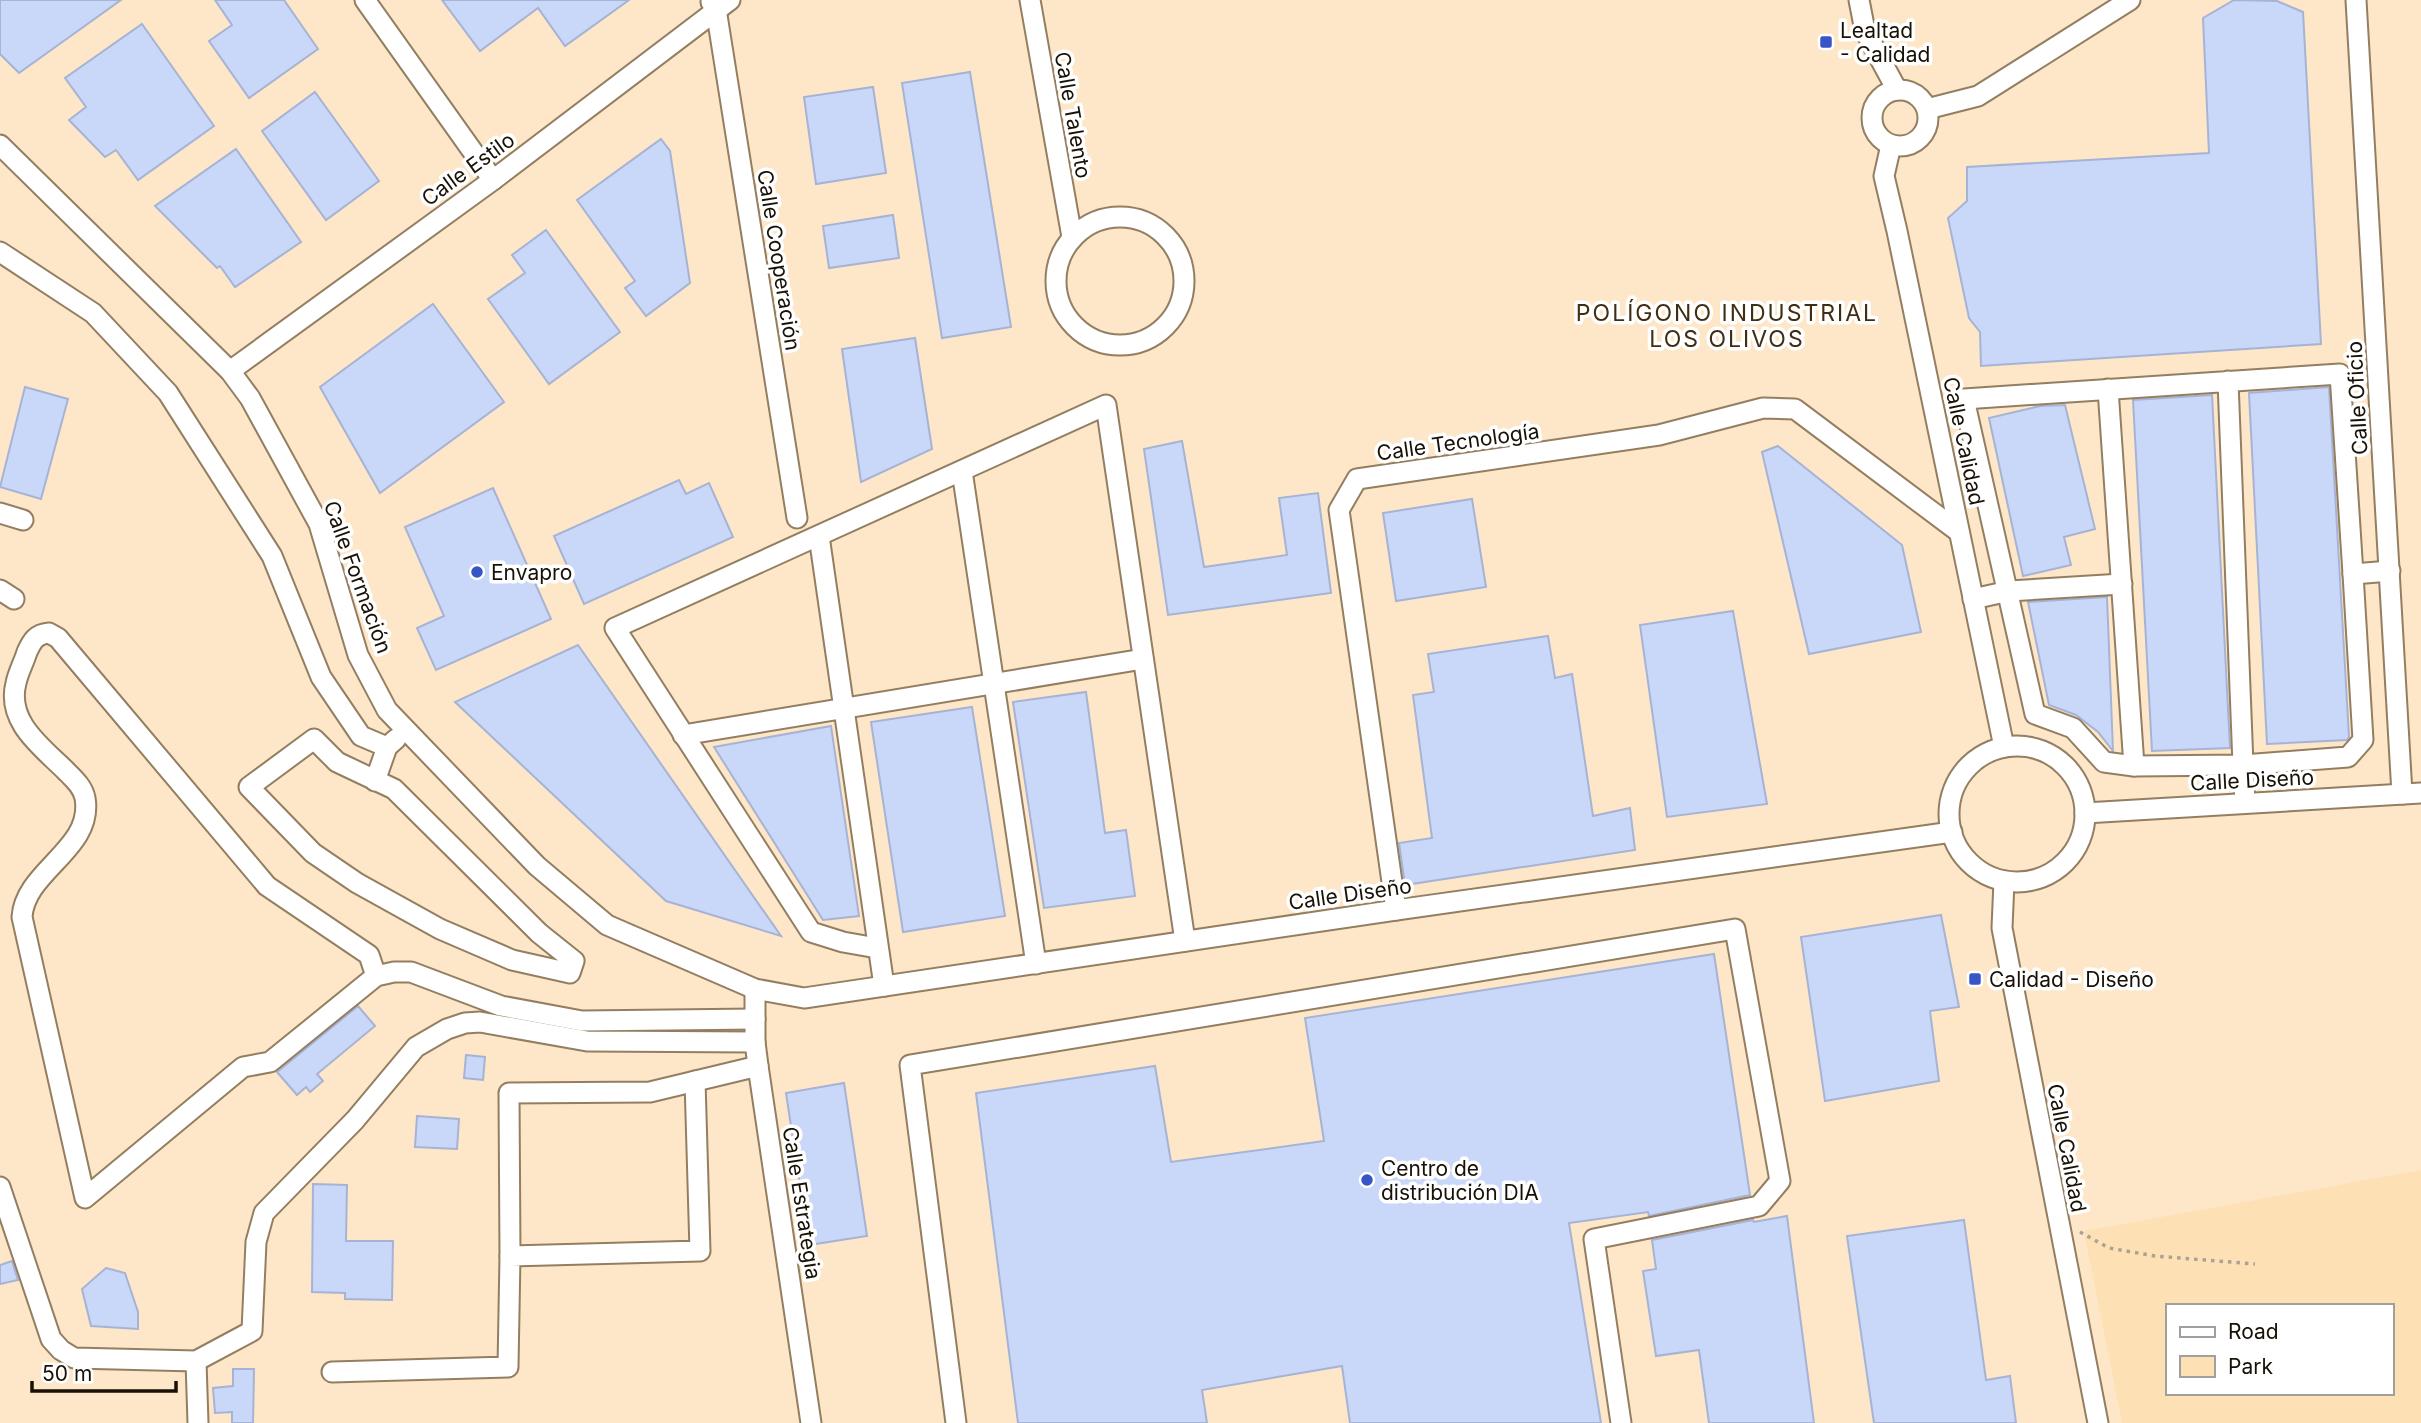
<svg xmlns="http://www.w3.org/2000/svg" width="2421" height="1423" viewBox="0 0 2421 1423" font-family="Inter,sans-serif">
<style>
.built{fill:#fde7c8;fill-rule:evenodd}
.green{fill:#fee0b5;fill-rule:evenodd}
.building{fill:#c9d7f9;stroke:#a6b3d4;stroke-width:2}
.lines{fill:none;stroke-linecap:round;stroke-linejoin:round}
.minor-casing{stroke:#937e61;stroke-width:23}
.path{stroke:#aba296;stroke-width:3.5;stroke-dasharray:3.5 5;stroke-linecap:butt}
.minor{stroke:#fff;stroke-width:19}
.poi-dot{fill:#3755c6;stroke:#fff;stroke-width:2.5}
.labels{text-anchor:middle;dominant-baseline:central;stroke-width:7;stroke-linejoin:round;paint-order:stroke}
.poi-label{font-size:21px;fill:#181106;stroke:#fff;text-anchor:start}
.street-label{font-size:21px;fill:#181106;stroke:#fff}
.neighbourhood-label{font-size:23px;letter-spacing:2px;fill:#402e13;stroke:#fff}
</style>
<rect width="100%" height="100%" fill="#fdf4e7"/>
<path class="built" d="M 0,0 L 2421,0 L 2421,1423 L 0,1423 ZM 2167,1306 L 2391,1306 L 2391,1393 L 2167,1393 Z"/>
<path class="green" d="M 2421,1170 L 2421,1423 L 2122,1423 L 2084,1231 ZM 2167,1306 L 2391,1306 L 2391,1393 L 2167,1393 Z"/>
<g class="building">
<path d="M 0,0 L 121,0 L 19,73 L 0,54 Z"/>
<path d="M 215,0 L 284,0 L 318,49 L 249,98 L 209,41 L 232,25 Z"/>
<path d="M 442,0 L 629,0 L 565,46 L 538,8 L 480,51 Z"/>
<path d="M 2234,0 L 2277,1 L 2303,12 L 2321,344 L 1981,366 L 1980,332 L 1969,318 L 1948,218 L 1967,201 L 1967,167 L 2209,153 L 2203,18 Z"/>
<path d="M 142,24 L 214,126 L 138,180 L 116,150 L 105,157 L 69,120 L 86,107 L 65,78 Z"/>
<path d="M 970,72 L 1011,327 L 942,338 L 902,83 Z"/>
<path d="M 873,87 L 886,173 L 816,184 L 804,97 Z"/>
<path d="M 315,92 L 379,181 L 326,220 L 262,131 Z"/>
<path d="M 661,139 L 670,151 L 690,283 L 646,316 L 625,288 L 635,281 L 577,200 Z"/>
<path d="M 236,149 L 301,242 L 235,287 L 220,266 L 217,268 L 155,206 Z"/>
<path d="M 893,215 L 899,258 L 829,268 L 823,226 Z"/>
<path d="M 546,230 L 620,332 L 549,384 L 488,299 L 525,273 L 512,255 Z"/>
<path d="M 433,304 L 504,402 L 380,493 L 320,387 Z"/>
<path d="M 915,338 L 932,449 L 861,482 L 842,349 Z"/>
<path d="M 25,387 L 68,399 L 41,499 L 0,487 Z"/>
<path d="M 2329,387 L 2349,737 L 2347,740 L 2267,744 L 2249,393 Z"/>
<path d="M 2212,395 L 2230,748 L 2152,751 L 2133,400 Z"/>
<path d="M 2065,405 L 2095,529 L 2064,537 L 2071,565 L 2023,576 L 1989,418 L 2040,406 Z"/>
<path d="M 1182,441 L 1204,567 L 1287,555 L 1279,498 L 1318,493 L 1331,593 L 1168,615 L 1144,449 Z"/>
<path d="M 1778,446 L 1902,545 L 1921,632 L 1809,654 L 1762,452 Z"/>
<path d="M 679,480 L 686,494 L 709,483 L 733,537 L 584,604 L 554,536 Z"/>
<path d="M 493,488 L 551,619 L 436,670 L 417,628 L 444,616 L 405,527 Z"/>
<path d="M 1472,499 L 1486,587 L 1396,601 L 1383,513 Z"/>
<path d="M 2107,597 L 2113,751 L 2098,732 L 2076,715 L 2049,705 L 2028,602 Z"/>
<path d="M 1733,611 L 1767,804 L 1667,817 L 1640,625 Z"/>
<path d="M 1548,636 L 1555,678 L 1572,674 L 1593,816 L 1630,808 L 1635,850 L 1405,885 L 1399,843 L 1432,838 L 1413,695 L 1434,692 L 1428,654 Z"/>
<path d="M 578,645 L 781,936 L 666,901 L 455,702 Z"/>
<path d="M 1086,692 L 1105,833 L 1126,830 L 1135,896 L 1044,908 L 1013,702 Z"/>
<path d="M 972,707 L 1005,916 L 903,932 L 871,722 Z"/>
<path d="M 831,726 L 859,916 L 823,920 L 714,747 Z"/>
<path d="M 1941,915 L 1959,1007 L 1930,1011 L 1939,1081 L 1825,1101 L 1801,937 Z"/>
<path d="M 1714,954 L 1750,1195 L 1649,1216 L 1648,1212 L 1569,1223 L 1601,1423 L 1350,1423 L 1342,1366 L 1202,1390 L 1207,1423 L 1018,1423 L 976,1093 L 1155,1066 L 1171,1162 L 1324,1141 L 1305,1018 Z"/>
<path d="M 358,1006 L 375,1026 L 317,1074 L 323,1081 L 310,1092 L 306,1087 L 297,1095 L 277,1072 Z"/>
<path d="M 466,1055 L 485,1057 L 483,1080 L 464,1078 Z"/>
<path d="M 844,1083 L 867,1236 L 809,1245 L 786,1093 Z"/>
<path d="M 417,1116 L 459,1119 L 457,1149 L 415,1147 Z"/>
<path d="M 313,1184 L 347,1185 L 346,1241 L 393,1241 L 392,1300 L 345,1299 L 345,1293 L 312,1292 Z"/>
<path d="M 1787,1216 L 1814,1423 L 1709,1423 L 1699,1350 L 1656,1356 L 1643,1271 L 1656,1269 L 1652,1240 L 1753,1220 L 1754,1222 Z"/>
<path d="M 1964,1220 L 1986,1380 L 2010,1376 L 2016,1423 L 1874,1423 L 1847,1236 Z"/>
<path d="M 12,1261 L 18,1280 L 0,1284 L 0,1265 Z"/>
<path d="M 106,1268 L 125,1273 L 138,1312 L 138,1329 L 91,1326 L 82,1289 Z"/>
<path d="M 233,1369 L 254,1369 L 253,1423 L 232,1423 L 232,1412 L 215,1413 L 213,1388 L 233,1386 Z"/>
</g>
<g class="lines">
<g class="minor-casing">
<g id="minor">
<path d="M 365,0 L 493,180"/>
<path d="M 1030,0 L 1072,237"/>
<path d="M 1859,0 L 1865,31 L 1897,90"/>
<path d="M 2356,0 L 2402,794"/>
<path d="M 711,2 L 716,9 L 797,518"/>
<circle cx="1900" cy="118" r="28"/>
<path d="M 1927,109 L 1978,96 L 2130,0"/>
<path d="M 0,145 L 230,371 L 250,398 L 319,524 L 358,655 L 387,710 L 537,866 L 607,925 L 755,989 L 804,998 L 1396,910 L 1952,832"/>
<path d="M 1891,145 L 1884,176 L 1897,231 L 2004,747"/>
<circle cx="1120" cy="281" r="64"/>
<path d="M 0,252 L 93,313 L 168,393 L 272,556 L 321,677 L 361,736 L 387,747"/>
<path d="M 230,371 L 493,180 L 730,0"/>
<path d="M 2228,381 L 2243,765 L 2134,766 L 2104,762 L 2073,728 L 2035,714 L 1964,399 L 2340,374 L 2353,574"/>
<path d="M 2108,389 L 2134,766"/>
<path d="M 962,471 L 1036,964"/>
<path d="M 0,513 L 23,520"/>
<path d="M 819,536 L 884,986"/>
<path d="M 0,590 L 14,599"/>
<path d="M 1973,599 L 2009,591 L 2122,584"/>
<path d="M 683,735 L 1143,659"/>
<path d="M 314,739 L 337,762 L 394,789 L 539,933 L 574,961 L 570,973 L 512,960 L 440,929 L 357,883 L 313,853 L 249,787 Z"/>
<circle cx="2017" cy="814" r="68"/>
<path d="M 375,781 L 387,747 L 396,739"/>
<path d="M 2245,803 L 2243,765 L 2348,757 L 2363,740 L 2353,574 L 2390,571"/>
<path d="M 2085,813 L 2421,793"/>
<path d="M 2004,881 L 2002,928 L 2098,1423"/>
<path d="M 1396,910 L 1339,510 L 1357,479 L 1659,435 L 1763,408 L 1795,409 L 1959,532"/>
<path d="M 877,948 L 843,942 L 811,932 L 615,628 L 1106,405 L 1185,941"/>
<path d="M 376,976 L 369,955 L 267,886 L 58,638 L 49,633 C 36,634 32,641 27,652 C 24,662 18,673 16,683 C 6,722 42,747 66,771 C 74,779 83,787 85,798 C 94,849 25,870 22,917 L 85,1198 L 243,1067 L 270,1062 L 376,976 L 394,972 L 411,972 L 501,1006 L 582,1021 L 755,1019"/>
<path d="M 755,989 L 755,1042 L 758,1066 L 811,1423"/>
<path d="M 0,1187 L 51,1339 L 61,1350 L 74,1358 L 196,1361 L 252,1331 L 256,1242 L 264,1213 L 355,1120 L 416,1047 L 447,1029 L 465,1023 L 480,1022 L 587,1041 L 755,1042"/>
<path d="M 510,1256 L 509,1093 L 650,1092 L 758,1066"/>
<path d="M 196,1361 L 198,1423"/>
<path d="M 332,1372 L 508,1367 L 510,1256 L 700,1251 L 695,1081"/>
<path d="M 956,1423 L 910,1065 L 1735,929 L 1780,1181 L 1759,1206 L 1594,1239 L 1621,1423"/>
</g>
</g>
<path class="path" d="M 2080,1232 L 2109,1248 L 2155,1256 L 2255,1264"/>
<use href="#minor" class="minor"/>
</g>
<g class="poi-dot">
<rect x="1819" y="35" width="14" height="14" rx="3.5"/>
<circle cx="477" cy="572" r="7"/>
<rect x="1968" y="972" width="14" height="14" rx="3.5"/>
<circle cx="1367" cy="1180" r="7"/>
</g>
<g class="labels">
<g class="poi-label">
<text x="1840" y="30">Lealtad<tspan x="1840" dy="24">- Calidad</tspan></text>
<text x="491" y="572">Envapro</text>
<text x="1989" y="979">Calidad - Diseño</text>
<text x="1381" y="1168">Centro de<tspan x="1381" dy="24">distribución DIA</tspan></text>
</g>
<g class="street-label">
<text transform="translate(1073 115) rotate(80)">Calle Talento</text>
<text transform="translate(468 169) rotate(-36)">Calle Estilo</text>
<text transform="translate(779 260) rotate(81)">Calle Cooperación</text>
<text transform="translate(2357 398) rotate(-93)">Calle Oficio</text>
<text transform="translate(1964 441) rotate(78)">Calle Calidad</text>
<text transform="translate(1458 442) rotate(-8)">Calle Tecnología</text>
<text transform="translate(358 577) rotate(70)">Calle Formación</text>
<text transform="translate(2252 780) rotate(-3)">Calle Diseño</text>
<text transform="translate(1350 894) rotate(-8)">Calle Diseño</text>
<text transform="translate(2067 1148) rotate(79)">Calle Calidad</text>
<text transform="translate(802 1203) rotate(81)">Calle Estrategia</text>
</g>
<g class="neighbourhood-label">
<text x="1727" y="313">POLÍGONO INDUSTRIAL<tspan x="1727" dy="26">LOS OLIVOS</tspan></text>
</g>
</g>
<rect x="2166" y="1304" width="228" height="91" fill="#ffffff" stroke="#a3a09b" stroke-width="2"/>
<rect x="2180" y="1327" width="35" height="10" fill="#ffffff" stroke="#a3a09b" stroke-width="2"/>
<text x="2228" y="1339" font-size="21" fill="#181106">Road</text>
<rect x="2180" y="1356" width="35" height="21" fill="#fee0b5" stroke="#a3a09b" stroke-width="2"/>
<text x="2228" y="1374" font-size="21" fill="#181106">Park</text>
<path d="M32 1381v10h144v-10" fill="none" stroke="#181106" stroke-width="3.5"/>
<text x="42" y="1381" font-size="21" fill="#181106" stroke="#ffffff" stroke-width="5" paint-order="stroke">50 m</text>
</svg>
